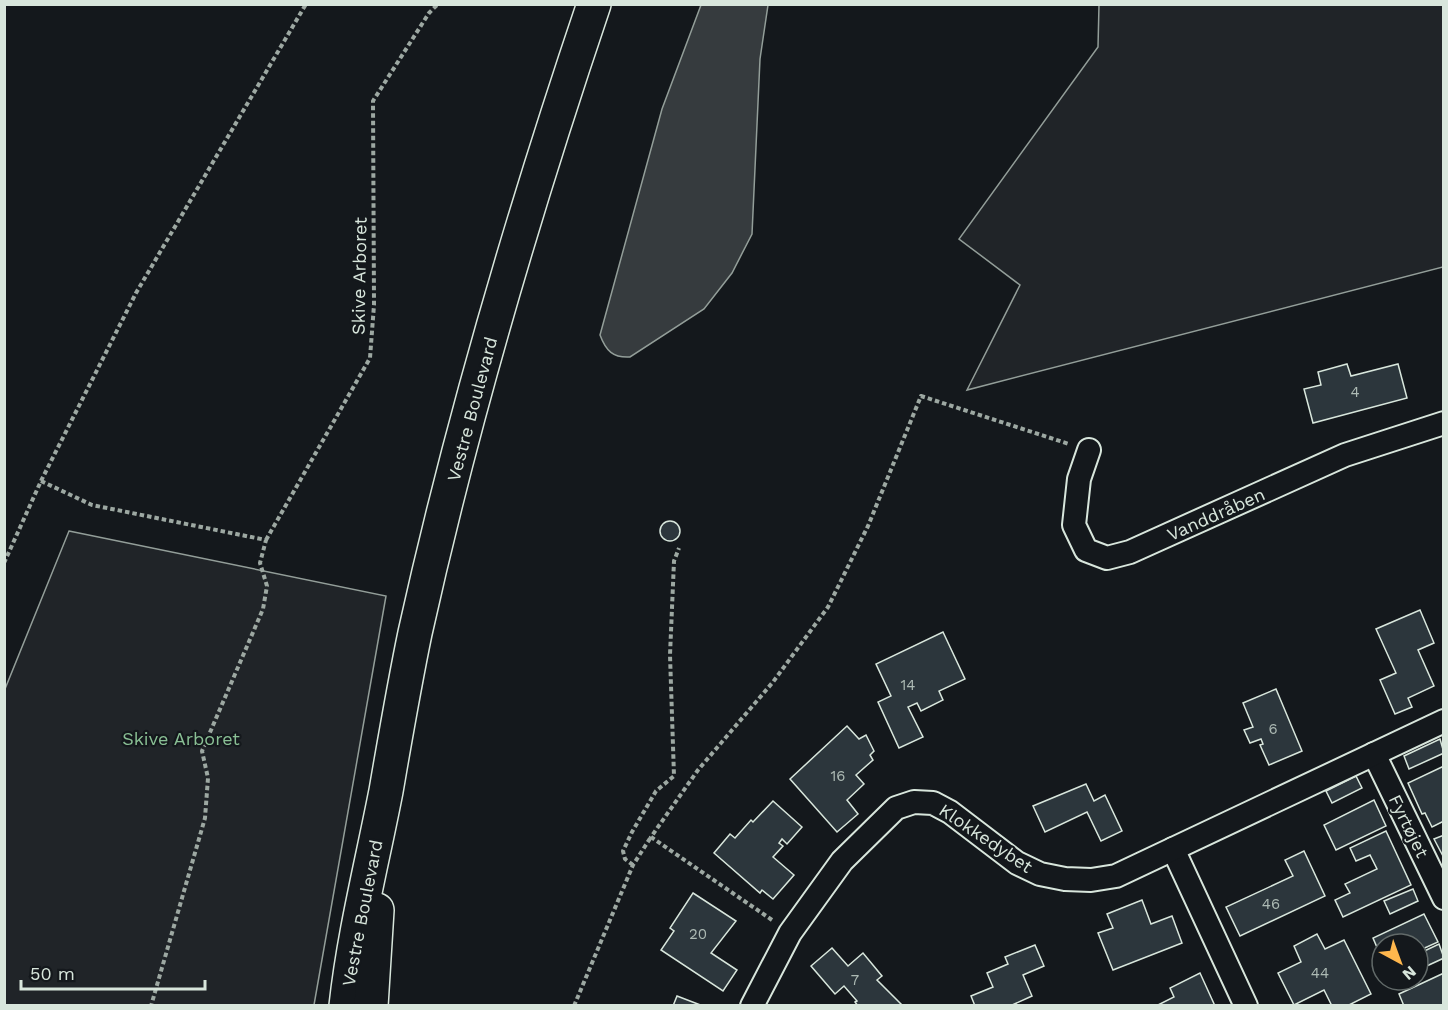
<svg xmlns="http://www.w3.org/2000/svg" width="1448" height="1010" viewBox="0 0 1448 1010" font-family="'Work Sans',sans-serif">
<style>
.green{fill:#202428;stroke:#939e99;stroke-width:1.5}
.water{fill:#363b3e;stroke:#939e99;stroke-width:1.5}
.building{fill:#2c363c;stroke:#d8e6dc;stroke-width:1.5}
.lines{fill:none;stroke-linecap:round;stroke-linejoin:round}
.street-casing{stroke:#d8e6dc;stroke-width:26}
.primary-casing{stroke:#d8e6dc;stroke-width:36}
.path{stroke:#9da8a2;stroke-width:4;stroke-dasharray:4.5 3;stroke-linecap:butt}
.street{stroke:#14181c;stroke-width:22}
.primary{stroke:#14181c;stroke-width:33}
.labels{text-anchor:middle;dominant-baseline:central;stroke-width:4.5;stroke-linejoin:round;paint-order:stroke}
.number-label{font-size:15px;fill:#adbab4}
.street-label{font-size:18px;fill:#d8e6dc;stroke:#14181c}
.park-label{font-size:18px;fill:#8ac095;stroke:#14181c}
</style>
<rect width="100%" height="100%" fill="#14181c"/>
<g class="green">
<path d="M 1099,5 L 1443,5 L 1443,267 L 967,390 L 1020,285 L 959,239 L 1098,47 Z"/>
<path d="M 69,531 L 386,596 L 314,1005 L 5,1005 L 5,689 Z"/>
</g>
<path class="water" d="M 701,5 L 768,5 L 760,59 L 752,234 L 732,273 L 704,309 L 630,357 C 613,358 606,351 600,335 L 662,109 Z"/>
<g class="building">
<path d="M 1347,364 L 1351,376 L 1398,364 L 1407,398 L 1313,423 L 1304,389 L 1321,385 L 1318,372 Z"/>
<circle cx="670" cy="531" r="10"/>
<path d="M 1420,610 L 1434,643 L 1418,650 L 1434,686 L 1408,698 L 1412,707 L 1395,714 L 1380,680 L 1396,673 L 1376,629 Z"/>
<path d="M 943,632 L 965,679 L 939,691 L 943,700 L 921,711 L 917,703 L 908,707 L 923,737 L 899,748 L 878,702 L 891,696 L 876,664 Z"/>
<path d="M 1276,689 L 1302,751 L 1269,765 L 1260,745 L 1263,744 L 1261,739 L 1250,743 L 1244,730 L 1253,727 L 1243,703 Z"/>
<path d="M 847,726 L 859,739 L 866,735 L 874,751 L 870,755 L 873,760 L 856,775 L 864,784 L 847,800 L 858,814 L 837,832 L 790,779 Z"/>
<path d="M 1440,739 L 1444,753 L 1409,769 L 1404,756 Z"/>
<path d="M 1444,766 L 1444,821 L 1432,827 L 1425,813 L 1422,814 L 1408,783 Z"/>
<path d="M 1356,776 L 1362,788 L 1332,803 L 1326,791 Z"/>
<path d="M 1086,784 L 1094,801 L 1105,795 L 1122,831 L 1101,841 L 1087,812 L 1045,832 L 1033,806 Z"/>
<path d="M 1374,800 L 1386,826 L 1336,850 L 1324,825 Z"/>
<path d="M 773,801 L 802,827 L 787,844 L 782,839 L 779,843 L 783,846 L 773,857 L 794,875 L 773,899 L 762,890 L 760,893 L 714,853 L 730,834 L 735,838 L 751,820 L 753,822 Z"/>
<path d="M 1386,831 L 1411,885 L 1343,917 L 1335,900 L 1350,893 L 1345,884 L 1377,869 L 1370,855 L 1356,861 L 1350,848 Z"/>
<path d="M 1444,835 L 1444,858 L 1434,839 Z"/>
<path d="M 1304,851 L 1325,896 L 1240,936 L 1226,907 L 1293,876 L 1285,860 Z"/>
<path d="M 1413,889 L 1418,901 L 1390,914 L 1384,901 Z"/>
<path d="M 693,893 L 736,921 L 711,953 L 737,970 L 723,991 L 661,950 L 674,931 L 670,928 Z"/>
<path d="M 1142,900 L 1151,924 L 1172,916 L 1182,943 L 1113,970 L 1098,933 L 1113,928 L 1107,914 Z"/>
<path d="M 1424,914 L 1438,942 L 1418,951 L 1418,944 L 1382,944 L 1382,959 L 1373,938 Z"/>
<path d="M 1317,934 L 1325,949 L 1344,940 L 1371,994 L 1347,1006 L 1332,1006 L 1324,990 L 1294,1005 L 1278,973 L 1301,962 L 1294,946 Z"/>
<path d="M 1439,944 L 1444,958 L 1418,970 L 1418,954 Z"/>
<path d="M 1035,945 L 1044,966 L 1023,975 L 1032,996 L 1010,1006 L 975,1006 L 971,996 L 993,987 L 987,973 L 1008,964 L 1005,957 Z"/>
<path d="M 832,948 L 848,966 L 863,953 L 882,976 L 877,980 L 903,1006 L 858,1006 L 855,1002 L 857,1001 L 844,986 L 835,994 L 811,966 Z"/>
<path d="M 1200,973 L 1215,1006 L 1156,1006 L 1174,997 L 1170,988 Z"/>
<path d="M 1444,973 L 1444,1006 L 1404,1006 L 1399,994 Z"/>
<path d="M 677,996 L 703,1006 L 673,1006 Z"/>
</g>
<g class="lines">
<g class="street-casing">
<g id="street">
<path d="M 1089,450 L 1079,479 L 1074,525 L 1086,550 L 1107,558 L 1130,552 L 1345,455 L 1444,423"/>
<path d="M 1374,754 L 1444,898"/>
<path d="M 1173,849 L 1246,1006"/>
<path d="M 752,1006 L 790,933 L 842,861 L 896,808 L 914,802 L 933,803 L 950,812 L 1017,863 L 1040,874 L 1065,879 L 1091,880 L 1116,876 L 1444,721"/>
</g>
</g>
<g class="primary-casing">
<g id="primary">
<path d="M 346,1006 C 354,933 372,863 386,791 C 395,739 404,686 415,633 C 462,421 524,211 594,4"/>
<path d="M 371,1006 L 377,910"/>
</g>
</g>
<g class="path">
<path d="M 41,481 L 92,505 L 266,540 L 260,563 L 267,586 L 263,609 L 202,751 L 208,778 L 205,818 L 151,1006"/>
<path d="M 266,540 L 370,358 L 374,305 L 373,101 L 429,13 L 438,4"/>
<path d="M 4,563 L 41,481 L 136,293 L 306,4"/>
<path d="M 633,865 L 625,859 L 623,851 L 632,832 L 656,791 L 674,776 L 670,655 L 674,561 L 679,548"/>
<path d="M 772,920 L 651,837 L 698,770 L 773,682 L 828,607 L 868,526 L 921,396 L 1069,444"/>
<path d="M 574,1006 L 633,865 L 651,837"/>
</g>
<use href="#street" class="street"/>
<use href="#primary" class="primary"/>
</g>
<g class="labels">
<g class="number-label">
<text x="1355" y="392">4</text>
<text x="908" y="685">14</text>
<text x="1273" y="729">6</text>
<text x="838" y="776">16</text>
<text x="1271" y="904">46</text>
<text x="698" y="934">20</text>
<text x="1320" y="973">44</text>
<text x="855" y="980">7</text>
</g>
<g class="street-label">
<text transform="translate(359 276) rotate(-89)">Skive Arboret</text>
<text transform="translate(472 409) rotate(-75)">Vestre Boulevard</text>
<text transform="translate(1216 514) rotate(-24)">Vanddråben</text>
<text transform="translate(1409 826) rotate(64)">Fyrtøjet</text>
<text transform="translate(986 838) rotate(34)">Klokkedybet</text>
<text transform="translate(362 913) rotate(-79)">Vestre Boulevard</text>
</g>
<g class="park-label">
<text x="181" y="738">Skive Arboret</text>
</g>
</g>
<rect width="1448" height="1010" fill="none" stroke="#d8e6dc" stroke-width="12"/>
<g transform="translate(1400 962) rotate(139)"><circle r="28" fill="#14181c" stroke="#626a69" stroke-width="1.5"/>
<path d="M0-4.5L10 22L0 15L-10 22Z" fill="#ffb74d"/>
<text y="-9" font-size="16" font-weight="bold" text-anchor="middle" fill="#d8e6dc">N</text>
</g>
<path d="M21 980v9h184v-9" fill="none" stroke="#d8e6dc" stroke-width="3"/>
<text x="30" y="980" font-size="18" fill="#d8e6dc" stroke="#14181c" stroke-width="4.5" paint-order="stroke">50 m</text>
</svg>
